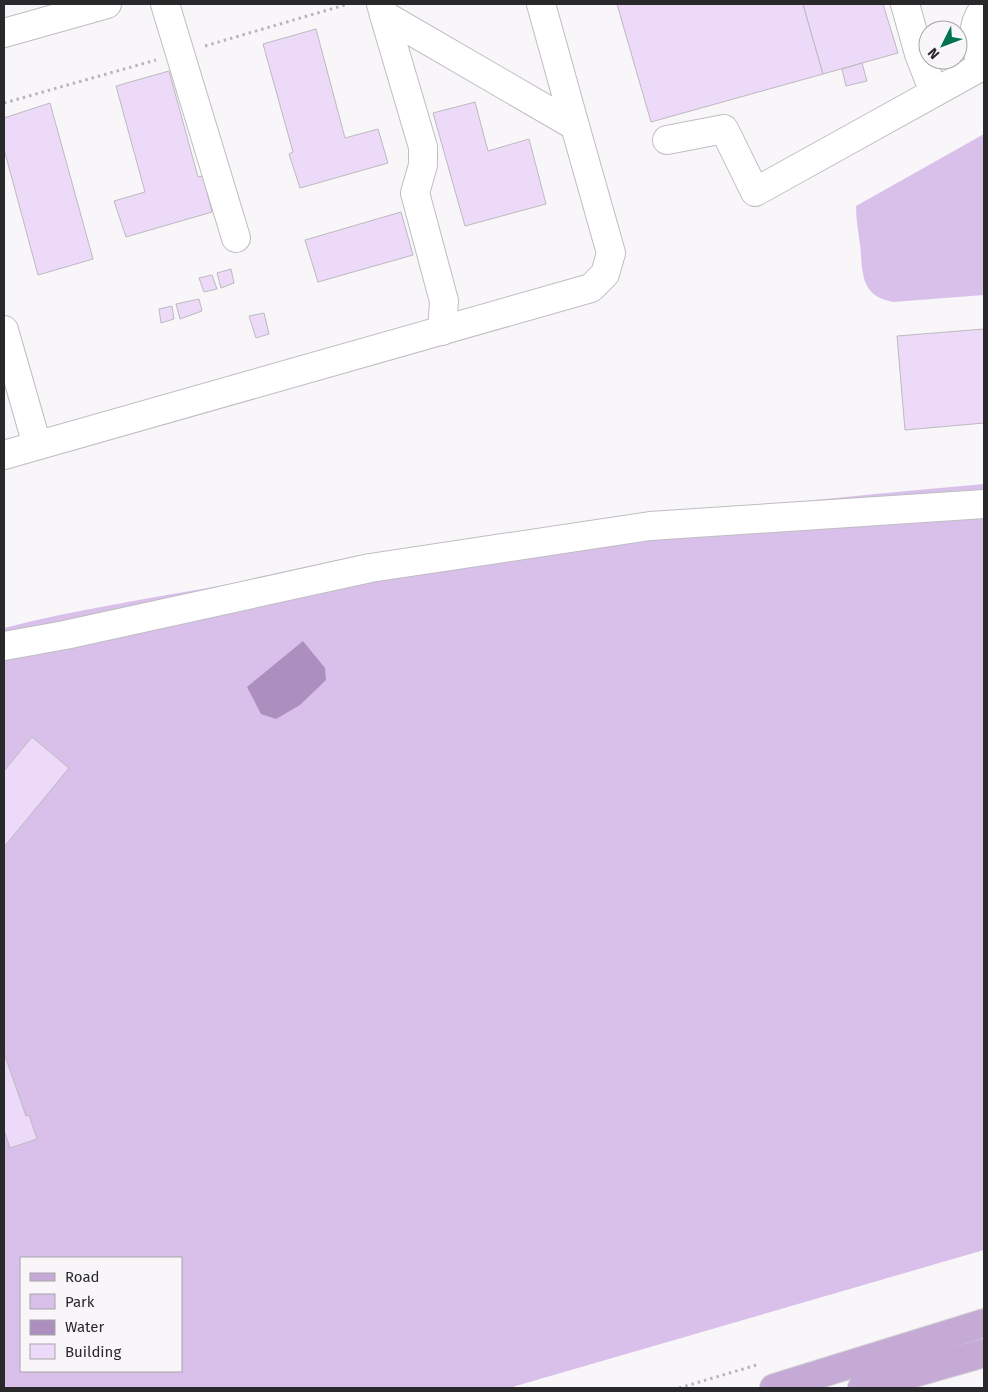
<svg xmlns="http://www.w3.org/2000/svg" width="988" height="1392" viewBox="0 0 988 1392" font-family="'Fira Sans',sans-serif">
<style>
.green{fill:#d9c0ea;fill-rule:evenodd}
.water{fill:#ac8ebf}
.building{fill:#eddaf9;stroke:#bcbabe}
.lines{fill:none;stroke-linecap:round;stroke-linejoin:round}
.minor-casing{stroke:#bfbdc1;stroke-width:30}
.major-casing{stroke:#d4d4d4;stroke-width:30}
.path{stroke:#b7b5b8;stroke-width:3;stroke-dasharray:2.5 4;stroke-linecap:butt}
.minor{stroke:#fff;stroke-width:28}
.major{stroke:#c5aad6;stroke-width:28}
</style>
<rect width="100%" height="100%" fill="#f9f6fa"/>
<g class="green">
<path d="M 984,134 L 984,295 L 893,302 C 859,296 863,271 860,244 C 858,231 856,219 856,206 Z"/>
<path d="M 984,484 L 984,1250 L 509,1388 L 4,1388 L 4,628 C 77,609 154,598 229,584 C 478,536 731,506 984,484 ZM 21,1258 L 181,1258 L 181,1371 L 21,1371 Z"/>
</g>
<path class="water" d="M 303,641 L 325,668 L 326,680 L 300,705 L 276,719 L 261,714 L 247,687 Z"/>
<g class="building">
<path d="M 617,4 L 803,4 L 823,74 L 651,122 Z"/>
<path d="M 803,4 L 883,4 L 898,53 L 823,74 Z"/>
<path d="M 316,29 L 345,138 L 378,129 L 388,163 L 300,188 L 289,154 L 293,152 L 263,44 Z"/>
<path d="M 862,63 L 867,81 L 846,86 L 842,69 Z"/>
<path d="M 169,71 L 198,177 L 203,176 L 212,212 L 126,237 L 114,201 L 145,192 L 116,86 Z"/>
<path d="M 475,102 L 488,151 L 529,139 L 546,204 L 465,226 L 433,113 Z"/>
<path d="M 50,103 L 93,259 L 38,275 L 4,149 L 4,118 Z"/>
<path d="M 401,212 L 413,255 L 318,282 L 305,240 Z"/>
<path d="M 231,269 L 234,283 L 221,288 L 217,273 Z"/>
<path d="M 212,275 L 217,289 L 204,292 L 199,278 Z"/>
<path d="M 199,299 L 202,311 L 180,319 L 176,304 Z"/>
<path d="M 172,306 L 174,319 L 161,323 L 159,309 Z"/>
<path d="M 264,313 L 269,334 L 256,338 L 249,316 Z"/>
<path d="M 984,329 L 984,423 L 905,430 L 897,336 Z"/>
<path d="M 32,737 L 69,768 L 4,847 L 4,771 Z"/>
<path d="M 4,1053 L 26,1116 L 29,1115 L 37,1139 L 10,1148 L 4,1130 Z"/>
</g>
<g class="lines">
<g class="minor-casing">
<g id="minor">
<path d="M 165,4 L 236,238"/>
<path d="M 541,4 L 575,126"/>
<path d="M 905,4 L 919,54 L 934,92"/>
<path d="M 984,8 C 971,25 971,46 984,64"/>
<path d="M 384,15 L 423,147 L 423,165 L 415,193 L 444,301 L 442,331"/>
<path d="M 4,33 L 107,4"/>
<path d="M 667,140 L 724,129 L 755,192 L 984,65"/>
<path d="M 4,330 L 37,445"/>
<path d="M 4,455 L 591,288 L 605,274 L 611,253 L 575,126 L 384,15 L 381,4"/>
<path d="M 4,646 L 65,635 L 370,568 L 650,526 L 984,504"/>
</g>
</g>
<g class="major-casing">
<g id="major">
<path d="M 774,1388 L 984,1323"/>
<path d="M 862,1388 L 984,1353"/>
</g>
</g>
<g class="path">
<path d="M 205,46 L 348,4"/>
<path d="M 4,103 L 156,60"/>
<path d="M 679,1388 L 760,1364"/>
</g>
<use href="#minor" class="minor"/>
<use href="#major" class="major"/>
</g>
<rect width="988" height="1392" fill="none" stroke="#29282a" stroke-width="10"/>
<rect x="20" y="1257" width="162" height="115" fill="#f9f6fa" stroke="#a6a4a7"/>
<rect x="30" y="1273" width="25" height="8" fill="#c5aad6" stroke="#a6a4a7"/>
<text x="65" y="1282" font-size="15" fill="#29282a">Road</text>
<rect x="30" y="1294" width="25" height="15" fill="#d9c0ea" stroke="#a6a4a7"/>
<text x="65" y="1307" font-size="15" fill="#29282a">Park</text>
<rect x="30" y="1320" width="25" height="15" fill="#ac8ebf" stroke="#a6a4a7"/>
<text x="65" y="1332" font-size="15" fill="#29282a">Water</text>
<rect x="30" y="1344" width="25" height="15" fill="#eddaf9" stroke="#a6a4a7"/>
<text x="65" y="1357" font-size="15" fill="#29282a">Building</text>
<g transform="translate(943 45) rotate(228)"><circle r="24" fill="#f9f6fa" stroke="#a6a4a7"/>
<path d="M0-4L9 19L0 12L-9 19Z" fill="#00744e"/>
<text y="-8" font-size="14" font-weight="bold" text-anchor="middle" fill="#29282a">N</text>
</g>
</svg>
